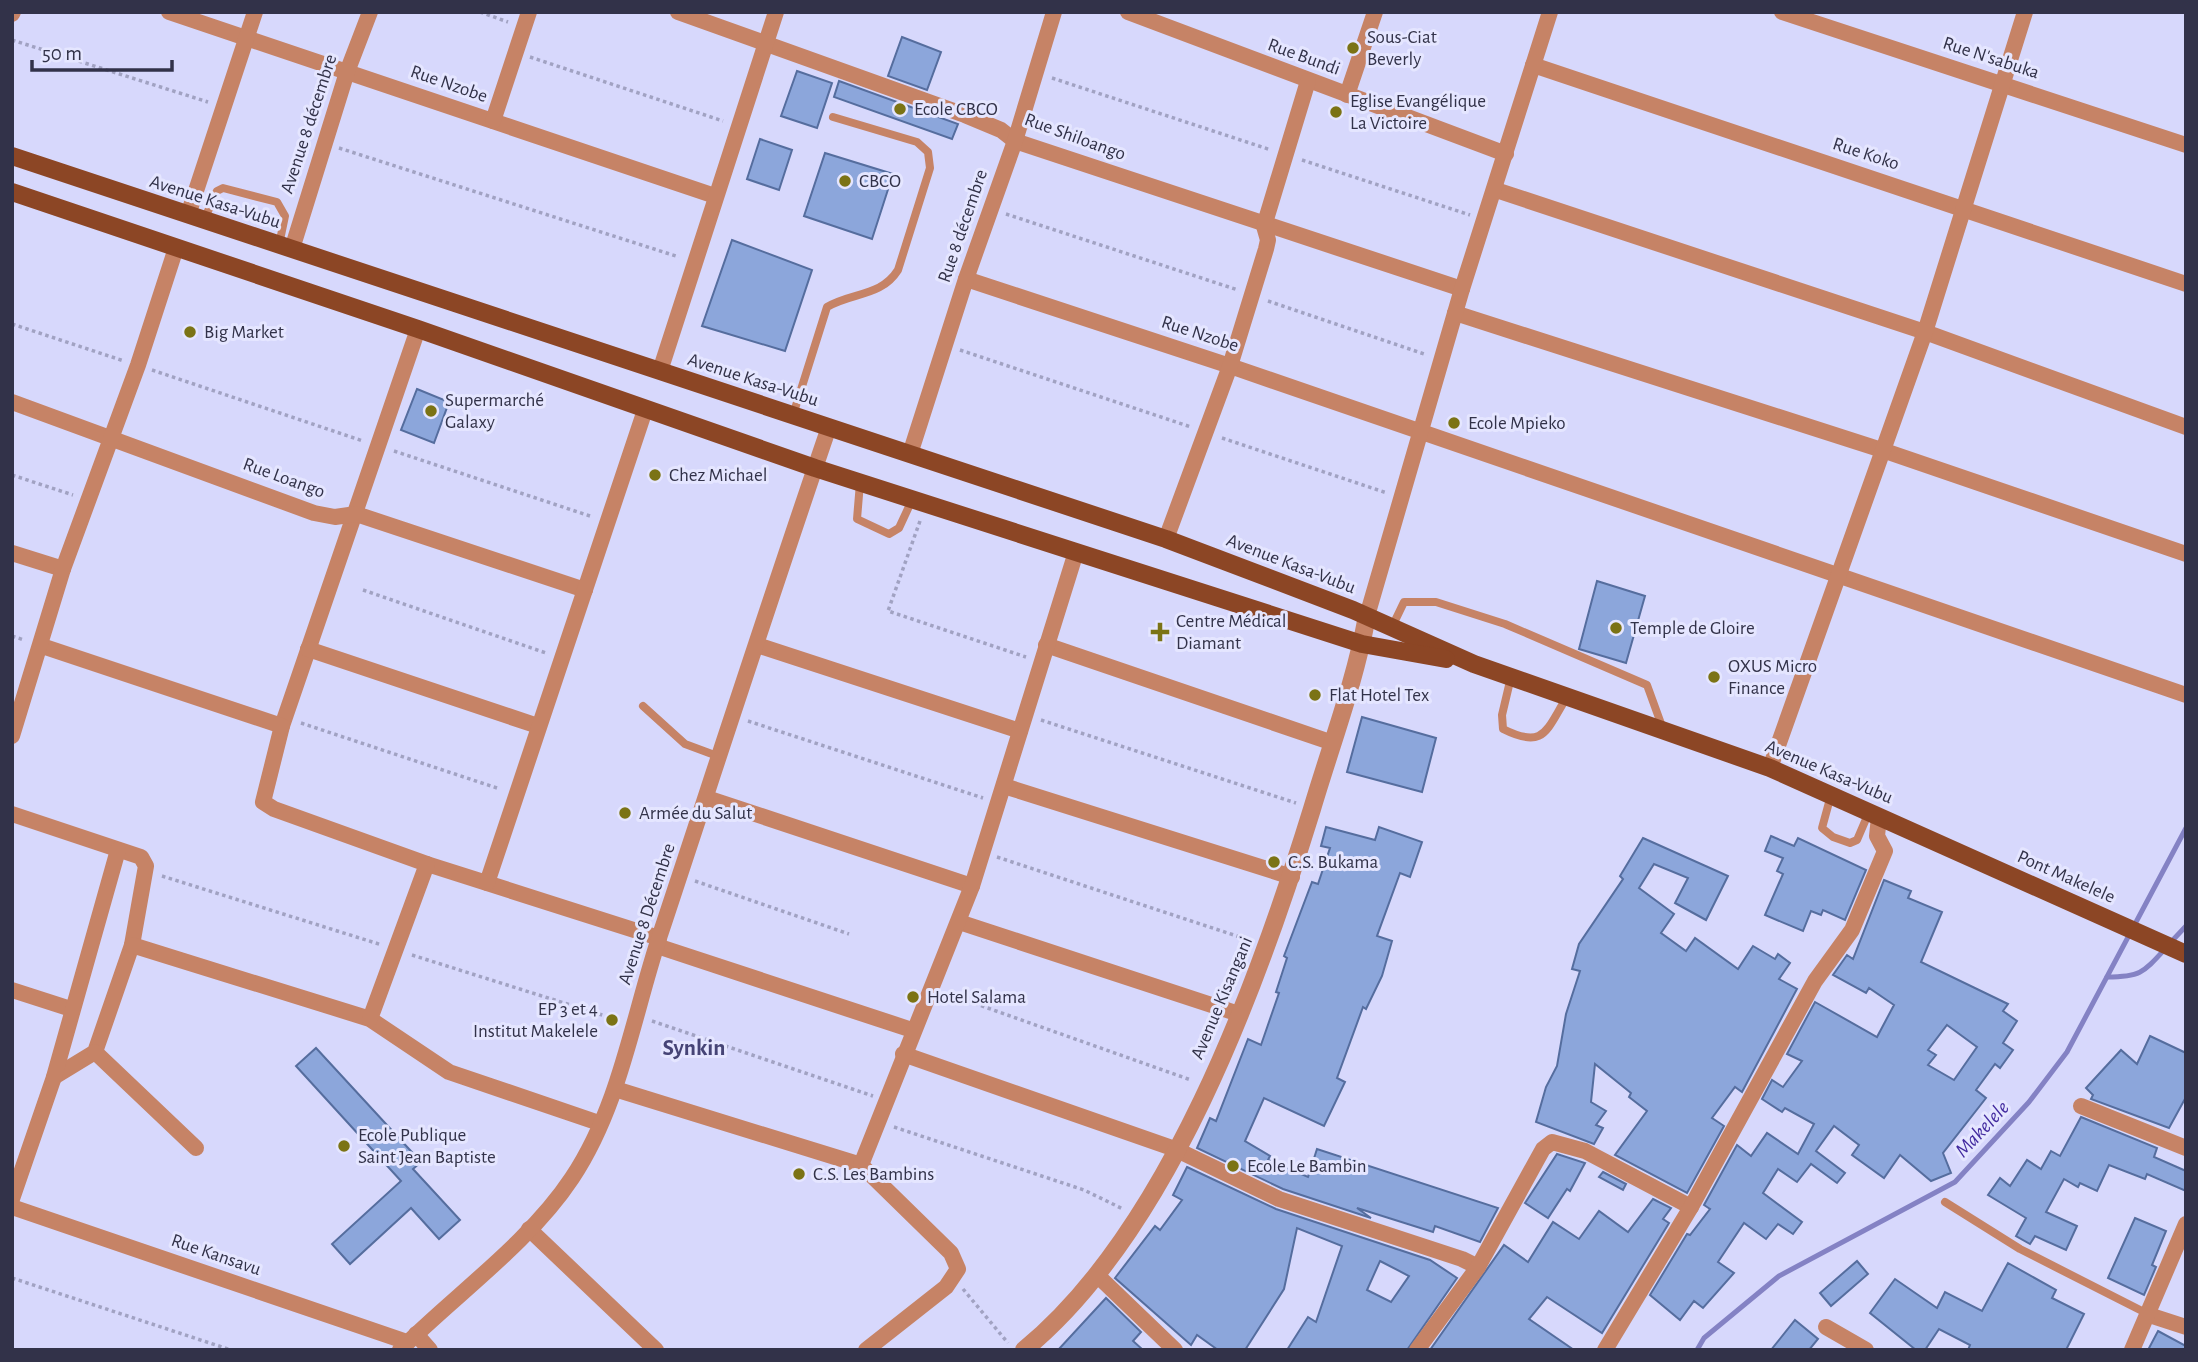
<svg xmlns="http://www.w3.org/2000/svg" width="2198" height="1362" viewBox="0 0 2198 1362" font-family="'Alegreya Sans',sans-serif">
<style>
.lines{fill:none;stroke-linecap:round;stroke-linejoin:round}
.stream{stroke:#8482c4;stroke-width:5}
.building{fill:#8ca6db;stroke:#556d9e;stroke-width:2;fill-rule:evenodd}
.path{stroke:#a1a2c2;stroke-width:3.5;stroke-dasharray:3.5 3.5;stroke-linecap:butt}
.service{stroke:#c68366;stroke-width:8}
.minor{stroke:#c68366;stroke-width:16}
.tertiary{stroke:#c68366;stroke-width:18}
.primary{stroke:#8c4625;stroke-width:18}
.poi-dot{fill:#7b7315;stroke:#e5e6ff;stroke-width:2.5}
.labels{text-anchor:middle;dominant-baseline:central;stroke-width:6;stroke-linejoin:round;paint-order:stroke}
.poi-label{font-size:19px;fill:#323249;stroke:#e5e6ff;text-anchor:start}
.street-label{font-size:19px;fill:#323249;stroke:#e5e6ff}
.water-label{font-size:21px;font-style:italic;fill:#422a9f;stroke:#e5e6ff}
.quarter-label{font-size:23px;font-weight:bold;fill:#464476;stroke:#e5e6ff}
</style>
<rect width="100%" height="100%" fill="#d7d8fc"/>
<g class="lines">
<g class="stream">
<path d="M 2171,942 L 2186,926"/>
<path d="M 2107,977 C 2140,977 2143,973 2165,949"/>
<path d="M 1697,1350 L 1704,1338 L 1779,1276 L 1955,1182 L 2029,1102 L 2067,1052 L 2186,828"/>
</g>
</g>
<g class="building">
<path d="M 902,37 L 941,52 L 927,90 L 888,76 Z"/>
<path d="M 797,71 L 832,83 L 817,128 L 781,116 Z"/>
<path d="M 839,81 L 958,124 L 952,139 L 834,97 Z"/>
<path d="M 760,139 L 792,150 L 779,190 L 747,179 Z"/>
<path d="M 825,153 L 893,174 L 872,239 L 804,216 Z"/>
<path d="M 732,240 L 812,270 L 785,351 L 702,326 Z"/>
<path d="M 417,389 L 449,402 L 434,443 L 401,430 Z"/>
<path d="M 1597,581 L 1645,596 L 1626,663 L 1579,649 Z"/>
<path d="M 1362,717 L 1436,738 L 1422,792 L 1347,772 Z"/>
<path d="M 1326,827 L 1375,840 L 1379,827 L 1422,842 L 1410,877 L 1400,873 L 1377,936 L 1392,941 L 1382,976 L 1366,1009 L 1363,1007 L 1337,1078 L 1345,1082 L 1324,1126 L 1264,1098 L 1245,1141 L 1270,1156 L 1268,1160 L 1308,1177 L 1317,1149 L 1498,1208 L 1480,1242 L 1435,1226 L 1433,1232 L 1357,1208 L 1371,1218 L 1283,1189 L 1197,1148 L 1210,1118 L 1216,1121 L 1248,1039 L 1261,1045 L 1279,993 L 1276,992 L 1287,958 L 1284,956 L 1312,882 L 1318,884 L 1330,848 L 1321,846 Z"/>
<path d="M 1771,836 L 1794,846 L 1798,838 L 1866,870 L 1845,920 L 1823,910 L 1821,915 L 1811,911 L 1803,931 L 1765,915 L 1783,874 L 1777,871 L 1783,858 L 1765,851 Z"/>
<path d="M 1643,838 L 1728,876 L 1706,920 L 1675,903 L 1688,878 L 1654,864 L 1639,888 L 1674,914 L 1661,933 L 1686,951 L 1695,938 L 1738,969 L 1753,946 L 1775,959 L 1778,954 L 1790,963 L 1779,979 L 1797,989 L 1742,1092 L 1735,1087 L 1712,1118 L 1724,1126 L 1687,1193 L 1615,1155 L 1647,1111 L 1629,1097 L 1631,1093 L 1595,1064 L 1591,1102 L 1606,1111 L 1596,1125 L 1603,1128 L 1594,1144 L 1536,1122 L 1546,1087 L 1557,1066 L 1566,1014 L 1580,971 L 1572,969 L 1579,944 L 1623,879 L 1620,876 Z"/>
<path d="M 1884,880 L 1911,891 L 1908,898 L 1942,912 L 1921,962 L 2008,1004 L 2003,1011 L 2017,1021 L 2003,1043 L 2013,1050 L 2000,1068 L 1995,1064 L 1976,1090 L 1986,1098 L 1943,1153 L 1951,1173 L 1931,1181 L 1900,1155 L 1884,1178 L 1852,1155 L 1859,1145 L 1834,1126 L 1816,1151 L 1845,1173 L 1837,1183 L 1811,1164 L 1797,1182 L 1778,1169 L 1763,1193 L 1802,1222 L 1793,1234 L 1778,1224 L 1766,1239 L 1744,1223 L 1718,1262 L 1734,1273 L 1703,1308 L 1694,1301 L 1680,1320 L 1650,1295 L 1687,1234 L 1690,1235 L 1710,1209 L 1704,1205 L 1737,1145 L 1751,1156 L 1767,1133 L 1798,1154 L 1814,1124 L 1785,1108 L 1782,1112 L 1762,1099 L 1772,1080 L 1783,1087 L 1802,1061 L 1787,1054 L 1815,1002 L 1877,1037 L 1894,1005 L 1869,988 L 1866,993 L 1833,975 L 1847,955 L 1853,959 ZM 1947,1025 L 1977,1047 L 1954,1080 L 1928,1065 L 1936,1055 L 1928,1050 Z"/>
<path d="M 2150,1036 L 2186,1053 L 2186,1097 L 2169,1128 L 2091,1099 L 2093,1095 L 2086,1088 L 2121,1050 L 2137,1064 Z"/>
<path d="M 316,1048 L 421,1162 L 413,1169 L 460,1220 L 439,1239 L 411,1208 L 350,1264 L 332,1244 L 401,1181 L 296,1066 Z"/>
<path d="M 2081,1117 L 2157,1148 L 2154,1157 L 2186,1171 L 2186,1191 L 2147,1174 L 2145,1179 L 2109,1165 L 2097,1191 L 2080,1183 L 2078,1187 L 2064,1179 L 2046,1212 L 2077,1226 L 2066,1250 L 2035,1236 L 2030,1244 L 2016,1236 L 2026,1218 L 1988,1195 L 2000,1178 L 2010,1186 L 2027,1160 L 2041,1169 L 2051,1151 L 2060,1156 Z"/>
<path d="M 1557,1154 L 1585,1163 L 1570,1191 L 1567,1189 L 1548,1218 L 1525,1203 Z"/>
<path d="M 1187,1167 L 1276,1209 L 1430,1260 L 1457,1278 L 1407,1350 L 1287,1350 L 1308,1317 L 1316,1322 L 1342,1246 L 1297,1228 L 1284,1289 L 1245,1350 L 1218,1350 L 1197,1335 L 1191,1345 L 1115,1278 L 1155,1226 L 1160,1230 L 1182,1200 L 1173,1195 ZM 1380,1261 L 1409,1276 L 1391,1302 L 1367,1290 Z"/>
<path d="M 1603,1172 L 1626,1184 L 1623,1190 L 1599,1177 Z"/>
<path d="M 1653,1199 L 1671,1208 L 1663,1219 L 1669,1223 L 1602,1333 L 1547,1297 L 1529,1319 L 1574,1350 L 1430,1350 L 1504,1245 L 1528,1262 L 1553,1222 L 1579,1239 L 1599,1211 L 1628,1232 Z"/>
<path d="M 2135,1218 L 2166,1231 L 2152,1265 L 2156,1267 L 2144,1295 L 2108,1278 Z"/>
<path d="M 1857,1261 L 1868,1274 L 1831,1306 L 1820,1293 Z"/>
<path d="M 2008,1263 L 2056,1290 L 2052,1298 L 2084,1314 L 2066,1350 L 1968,1350 L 1970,1345 L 1939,1329 L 1925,1350 L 1916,1350 L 1870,1313 L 1895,1279 L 1937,1308 L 1945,1292 L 1982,1311 Z"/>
<path d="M 1106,1298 L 1141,1332 L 1133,1341 L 1143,1350 L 1058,1350 Z"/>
<path d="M 1795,1320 L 1818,1339 L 1809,1350 L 1771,1350 Z"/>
<path d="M 2158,1331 L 2186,1346 L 2186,1350 L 2148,1350 Z"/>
</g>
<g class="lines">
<g class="path">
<path d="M 480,12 L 508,22"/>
<path d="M 12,40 L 208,102"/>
<path d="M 530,57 L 723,121"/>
<path d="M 1052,78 L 1271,150"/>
<path d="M 339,148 L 679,257"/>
<path d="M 1302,160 L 1470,215"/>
<path d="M 1006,214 L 1238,290"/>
<path d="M 1268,301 L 1427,355"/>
<path d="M 12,324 L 124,361"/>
<path d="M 960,350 L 1191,427"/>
<path d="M 152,370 L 363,441"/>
<path d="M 1222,438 L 1387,493"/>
<path d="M 394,451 L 593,517"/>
<path d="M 12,475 L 73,495"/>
<path d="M 920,521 L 888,611 L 1026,657"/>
<path d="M 363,590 L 546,653"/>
<path d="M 12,636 L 24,640"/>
<path d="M 1041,720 L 1296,803"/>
<path d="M 748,721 L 983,798"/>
<path d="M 301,723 L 500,789"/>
<path d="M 997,857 L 1249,940"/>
<path d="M 162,876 L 382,945"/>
<path d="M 695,881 L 849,934"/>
<path d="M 412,955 L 618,1020"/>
<path d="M 948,994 L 1191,1080"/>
<path d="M 652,1021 L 873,1096"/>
<path d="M 894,1127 L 1084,1190 L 1123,1209"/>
<path d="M 12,1278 L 231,1350"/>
<path d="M 963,1289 L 1008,1343"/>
</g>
<g class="service">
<path d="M 204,220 L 217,191 L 223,188 L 277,202 L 285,216 L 279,245"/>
<path d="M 793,415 L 827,307 C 852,292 881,297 898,270 L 930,168 L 928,152 L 917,142 L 833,117"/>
<path d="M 860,483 L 857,519 L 889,534 L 899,528 L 912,500"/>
<path d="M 1392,627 L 1404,602 L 1436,602 L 1505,624 L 1647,685 L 1663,729"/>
<path d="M 1511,677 L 1502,715 L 1503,729 C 1545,750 1546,730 1567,697"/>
<path d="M 643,706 L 685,744 L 720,757"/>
<path d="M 1831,795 L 1822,828 L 1833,837 L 1850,843 L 1857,840 L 1869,812"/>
<path d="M 1945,1202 L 2020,1249 L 2148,1314"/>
</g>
<g class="minor">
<path d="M 169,12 L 715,196"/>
<path d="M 678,12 L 965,115 L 1001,130 L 1015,141 L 1462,289"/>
<path d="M 1128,12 L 1506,154"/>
<path d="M 1782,12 L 2186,145"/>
<path d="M 12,14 L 13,12"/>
<path d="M 1533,65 L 2186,284"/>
<path d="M 1347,95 L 1375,12"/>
<path d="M 493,121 L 529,12"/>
<path d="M 1496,190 L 1925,332 L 2186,427"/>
<path d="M 188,215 L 255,12"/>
<path d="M 292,249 L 347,72 L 370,12"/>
<path d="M 966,279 L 1230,366 L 2186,695"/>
<path d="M 1455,313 L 1885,451 L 2186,554"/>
<path d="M 418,329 L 282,726 L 263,802 L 274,809 L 427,864 L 659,938"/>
<path d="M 660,371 L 776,12"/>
<path d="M 12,402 L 314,513 L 335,517 L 356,514 L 585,590"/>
<path d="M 910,454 L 966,279 L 1015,141 L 1054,12"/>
<path d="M 1166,539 L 1230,366 L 1266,249 L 1268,240 L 1264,226 L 1308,81"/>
<path d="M 12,553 L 63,569"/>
<path d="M 1367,616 L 1462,289 L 1550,12"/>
<path d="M 757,645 L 1020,731"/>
<path d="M 1046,645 L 1333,743"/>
<path d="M 42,646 L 282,726"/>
<path d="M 308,649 L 538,726"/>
<path d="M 12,736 L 63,569 L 138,365 L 176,248"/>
<path d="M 1770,768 L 1925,332 L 2025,12"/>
<path d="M 1004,786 L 1292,877"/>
<path d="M 707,798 L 972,886"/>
<path d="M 12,814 L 141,857 L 146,866 L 132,945 L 95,1052 L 54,1077"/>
<path d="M 487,883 L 645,410"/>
<path d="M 959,922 L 1239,1014"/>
<path d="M 132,945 L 370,1019 L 449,1072 L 599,1123"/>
<path d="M 657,946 L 912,1030"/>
<path d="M 12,990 L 71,1009"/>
<path d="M 370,1019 L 427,864"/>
<path d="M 95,1052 L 196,1148"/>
<path d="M 903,1054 L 1175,1149 L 1279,1199 L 1462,1259 L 1478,1267"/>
<path d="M 615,1089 L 861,1165 L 951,1253 L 958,1269 L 946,1287 L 866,1350"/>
<path d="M 2081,1106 L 2186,1148"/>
<path d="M 861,1165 L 972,886 L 1076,552"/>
<path d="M 12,1199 L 54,1077 L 118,850"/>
<path d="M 12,1207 L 407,1342"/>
<path d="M 529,1229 L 656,1350"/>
<path d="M 1098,1276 L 1175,1350"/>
<path d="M 2149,1315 L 2186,1327"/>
<path d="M 1826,1327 L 1866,1350"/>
<path d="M 416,1334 L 430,1350"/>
<path d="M 400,1350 C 455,1295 529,1243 572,1178 C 620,1106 633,1016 660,935 C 716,766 771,596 829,427"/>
<path d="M 1417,1350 L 1478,1267 L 1543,1149 L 1552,1142 L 1585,1151 L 1691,1207"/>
<path d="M 1605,1350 L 1691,1207 L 1815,981 L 1852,930 L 1885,851 L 1877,836 L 1879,817"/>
<path d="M 2132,1350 L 2186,1224"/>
</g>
<path class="tertiary" d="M 1024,1350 C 1169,1231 1258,984 1312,809 C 1331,745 1355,682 1367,616"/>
<g class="primary">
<path d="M 12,156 L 1166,539 L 1353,610 L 1474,664 L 1770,768 L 2186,954"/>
<path d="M 12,192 L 418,329 L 815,468 L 1362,644 L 1446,659"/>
</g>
</g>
<g class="poi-dot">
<circle cx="1353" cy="48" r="7"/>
<circle cx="900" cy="109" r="7"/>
<circle cx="1336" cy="112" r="7"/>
<circle cx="845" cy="181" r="7"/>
<circle cx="190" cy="332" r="7"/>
<circle cx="431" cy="411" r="7"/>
<circle cx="1454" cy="423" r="7"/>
<circle cx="655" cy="475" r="7"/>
<circle cx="1616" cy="628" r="7"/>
<path d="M1156.5 621.5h7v7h7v7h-7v7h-7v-7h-7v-7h7z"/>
<circle cx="1714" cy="677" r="7"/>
<circle cx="1315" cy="695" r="7"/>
<circle cx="625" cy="813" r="7"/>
<circle cx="1274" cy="862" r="7"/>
<circle cx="913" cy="997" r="7"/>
<circle cx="612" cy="1020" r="7"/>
<circle cx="344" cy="1146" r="7"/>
<circle cx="1233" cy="1166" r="7"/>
<circle cx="799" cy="1174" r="7"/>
</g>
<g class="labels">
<g class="poi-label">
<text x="1367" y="37">Sous-Ciat<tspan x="1367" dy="22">Beverly</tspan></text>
<text x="1350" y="101">Eglise Evangélique<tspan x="1350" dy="22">La Victoire</tspan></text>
<text x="914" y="109">Ecole CBCO</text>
<text x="859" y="181">CBCO</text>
<text x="204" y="332">Big Market</text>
<text x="445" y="400">Supermarché<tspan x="445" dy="22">Galaxy</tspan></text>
<text x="1468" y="423">Ecole Mpieko</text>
<text x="669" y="475">Chez Michael</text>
<text x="1176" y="621">Centre Médical<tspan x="1176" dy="22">Diamant</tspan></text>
<text x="1630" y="628">Temple de Gloire</text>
<text x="1728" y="666">OXUS Micro<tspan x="1728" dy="22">Finance</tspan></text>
<text x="1329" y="695">Flat Hotel Tex</text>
<text x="639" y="813">Armée du Salut</text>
<text x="1288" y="862">C.S. Bukama</text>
<text x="927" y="997">Hotel Salama</text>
<text x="598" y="1009" text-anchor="end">EP 3 et 4<tspan x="598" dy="22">Institut Makelele</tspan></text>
<text x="358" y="1135">Ecole Publique<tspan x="358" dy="22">Saint Jean Baptiste</tspan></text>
<text x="1247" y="1166">Ecole Le Bambin</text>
<text x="813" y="1174">C.S. Les Bambins</text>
</g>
<g class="street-label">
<text transform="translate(1304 57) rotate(20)">Rue Bundi</text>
<text transform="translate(1991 58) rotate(18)">Rue N'sabuka</text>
<text transform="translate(449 84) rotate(19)">Rue Nzobe</text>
<text transform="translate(309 124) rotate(-72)">Avenue 8 décembre</text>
<text transform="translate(1075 137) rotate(20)">Rue Shiloango</text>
<text transform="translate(1866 154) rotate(18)">Rue Koko</text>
<text transform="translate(215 202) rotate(18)">Avenue Kasa-Vubu</text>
<text transform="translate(963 226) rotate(-71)">Rue 8 décembre</text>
<text transform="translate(1200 334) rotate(18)">Rue Nzobe</text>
<text transform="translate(753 380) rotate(18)">Avenue Kasa-Vubu</text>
<text transform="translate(284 478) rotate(20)">Rue Loango</text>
<text transform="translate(1291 564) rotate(21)">Avenue Kasa-Vubu</text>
<text transform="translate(1829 772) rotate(23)">Avenue Kasa-Vubu</text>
<text transform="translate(2066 877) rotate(24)">Pont Makelele</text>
<text transform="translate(647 914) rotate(-72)">Avenue 8 Décembre</text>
<text transform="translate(1222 998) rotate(-67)">Avenue Kisangani</text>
<text transform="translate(216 1255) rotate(19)">Rue Kansavu</text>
</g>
<g class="water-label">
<text transform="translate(1982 1129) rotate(-47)">Makelele</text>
</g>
<g class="quarter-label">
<text x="694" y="1048">Synkin</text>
</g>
</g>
<rect width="2198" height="1362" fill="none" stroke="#323249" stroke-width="28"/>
<path d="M32 60v10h140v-10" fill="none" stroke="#323249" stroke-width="3.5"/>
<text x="42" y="60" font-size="21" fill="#323249" stroke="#e5e6ff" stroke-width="5" paint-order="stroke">50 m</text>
</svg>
